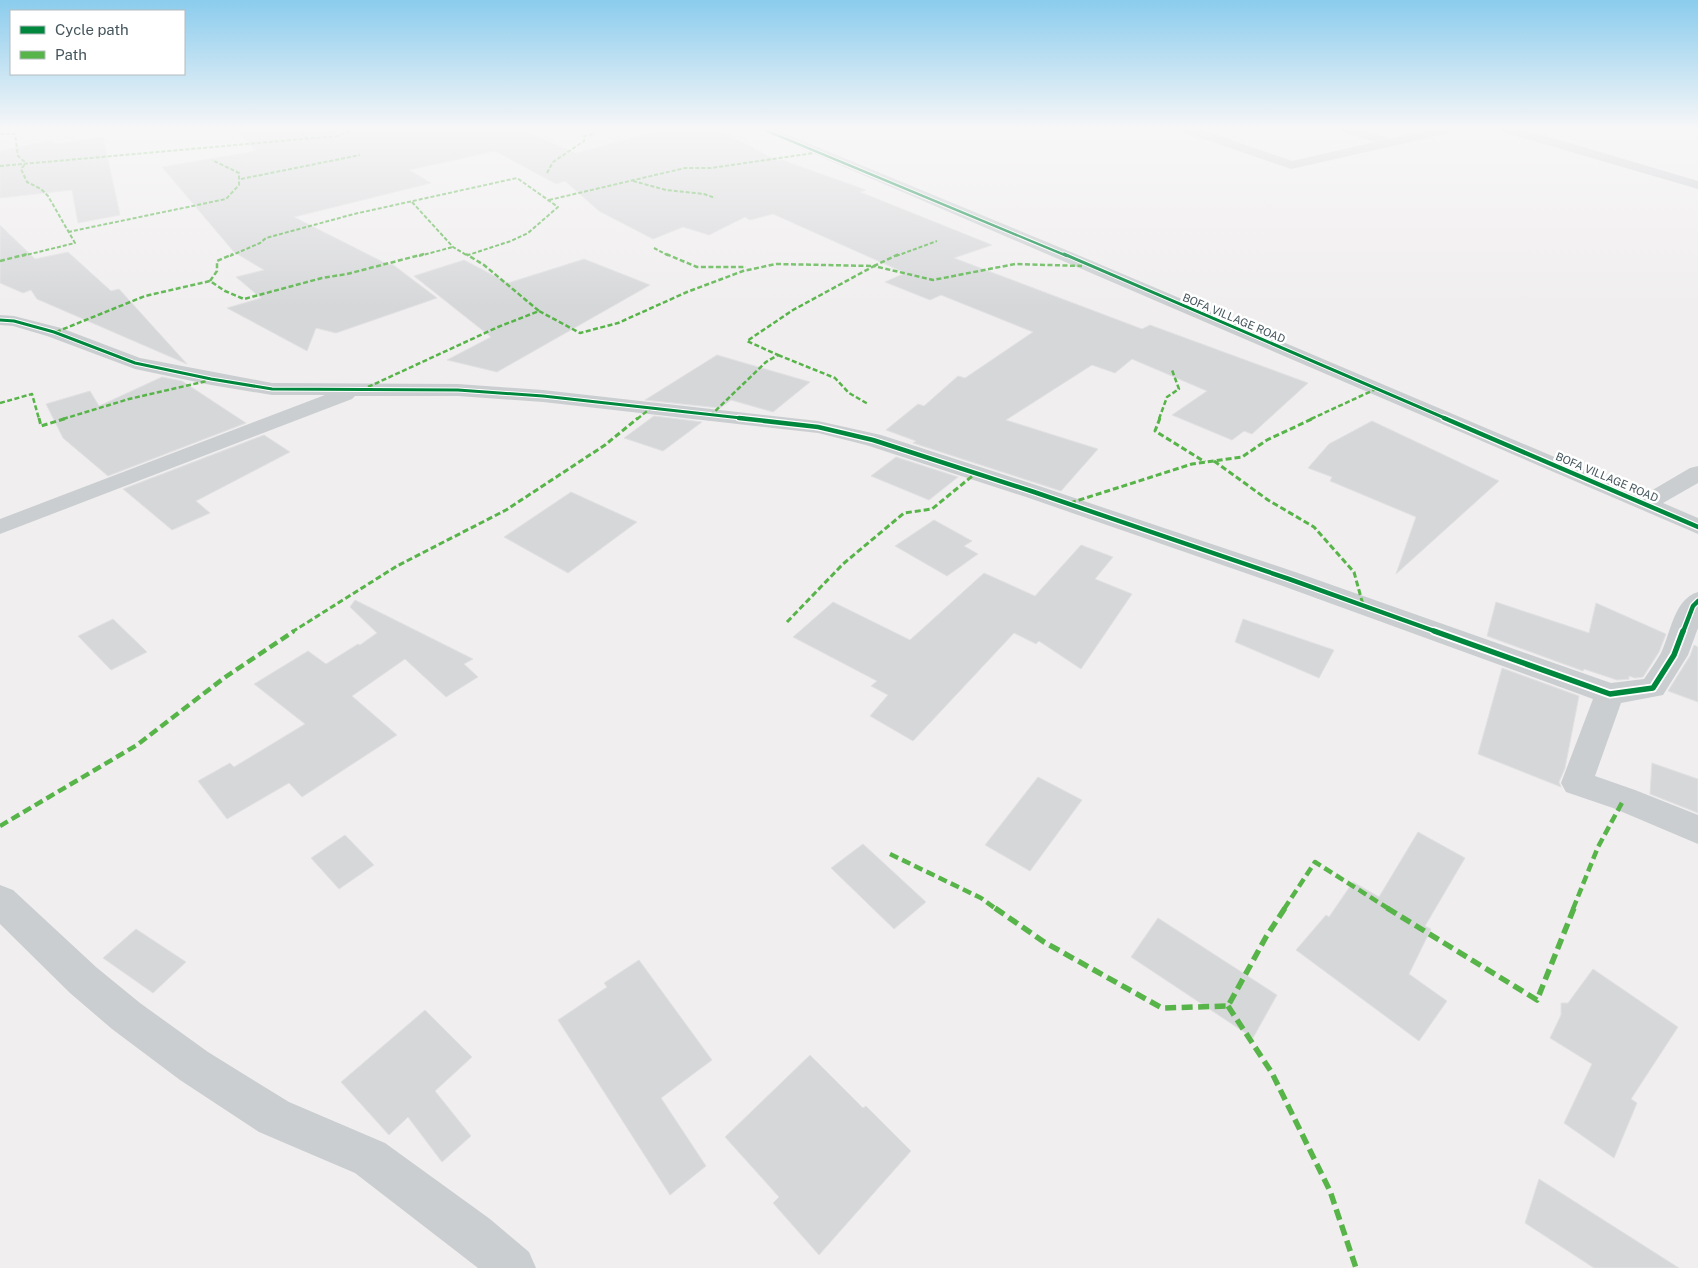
<svg xmlns="http://www.w3.org/2000/svg" width="1698" height="1268" viewBox="0 0 1698 1268" font-family="'Public Sans',sans-serif">
<style>
.building{fill:#d6d7d9;stroke:#e1e0e2}
.lines{fill:none;stroke-linecap:round;stroke-linejoin:round}
.street{fill:#caced0;fill-rule:evenodd}
.quiet-far4{stroke:#57b448;stroke-width:2;stroke-dasharray:4 2;stroke-linecap:butt}
.quiet-far3{stroke:#57b448;stroke-width:2.5;stroke-dasharray:5 2.5;stroke-linecap:butt}
.quiet-far2{stroke:#57b448;stroke-width:3;stroke-dasharray:6 3;stroke-linecap:butt}
.quiet-far1{stroke:#57b448;stroke-width:4.5;stroke-dasharray:9 4.5;stroke-linecap:butt}
.quiet{stroke:#57b448;stroke-width:5.5;stroke-dasharray:11 5.5;stroke-linecap:butt}
.cycleway-far3-casing{stroke:#fff;stroke-width:4.5}
.cycleway-far2-casing{stroke:#fff;stroke-width:5}
.cycleway-far1-casing{stroke:#fff;stroke-width:7}
.cycleway-casing{stroke:#fff;stroke-width:9}
.cycleway-far3{stroke:#00873e;stroke-width:2.5}
.cycleway-far2{stroke:#00873e;stroke-width:3}
.cycleway-far1{stroke:#00873e;stroke-width:4.5}
.cycleway{stroke:#00873e;stroke-width:5.5}
.labels{text-anchor:middle;dominant-baseline:central;stroke-width:5;stroke-linejoin:round;paint-order:stroke}
.far-street-label{font-size:11px;fill:#44555d;stroke:#fff}
</style>
<rect width="100%" height="100%" fill="#f0eeef"/>
<g class="building">
<path d="M 235,129 L 528,129 L 529,133 L 576,153 L 667,129 L 718,129 L 778,161 L 782,160 L 866,190 L 860,192 L 992,245 L 954,258 L 1142,329 L 1150,325 L 1308,383 L 1252,434 L 1244,431 L 1232,440 L 1172,415 L 1207,391 L 1132,359 L 1115,373 L 1092,365 L 1006,420 L 1098,449 L 1061,491 L 913,443 L 916,441 L 886,430 L 918,404 L 924,406 L 958,376 L 965,378 L 1033,332 L 941,295 L 930,300 L 885,282 L 905,273 L 773,214 L 750,220 L 745,217 L 709,235 L 683,227 L 653,239 L 599,211 L 565,181 L 556,184 L 495,151 L 409,170 L 431,183 L 294,217 L 389,265 L 392,264 L 437,298 L 336,333 L 316,328 L 307,351 L 227,308 L 261,298 L 236,277 L 264,270 L 234,252 L 162,167 L 256,151 Z"/>
<path d="M 103,137 L 120,215 L 78,223 L 72,190 L 0,198 L 0,151 L 51,140 L 56,144 Z"/>
<path d="M 0,225 L 35,259 L 68,252 L 111,291 L 119,289 L 187,364 L 37,299 L 31,290 L 23,293 L 0,283 Z"/>
<path d="M 584,259 L 650,285 L 497,372 L 447,360 L 491,337 L 414,276 L 464,260 L 508,283 Z"/>
<path d="M 717,355 L 810,382 L 773,412 L 731,400 L 720,408 L 645,400 Z"/>
<path d="M 162,377 L 182,381 L 246,423 L 108,476 L 63,438 L 46,404 L 90,391 L 99,406 Z"/>
<path d="M 654,416 L 702,422 L 663,451 L 624,438 Z"/>
<path d="M 1372,421 L 1499,481 L 1396,574 L 1416,517 L 1330,481 L 1332,477 L 1308,468 L 1329,444 Z"/>
<path d="M 264,435 L 290,452 L 196,501 L 210,513 L 172,530 L 123,489 Z"/>
<path d="M 896,457 L 958,477 L 929,500 L 871,476 Z"/>
<path d="M 571,492 L 637,522 L 568,573 L 504,537 Z"/>
<path d="M 934,520 L 972,541 L 964,546 L 978,554 L 947,576 L 895,546 Z"/>
<path d="M 1081,545 L 1113,557 L 1095,579 L 1132,594 L 1081,669 L 1039,641 L 1036,644 L 1014,633 L 913,741 L 870,716 L 888,695 L 871,686 L 877,681 L 793,637 L 833,602 L 910,640 L 984,573 L 1035,596 Z"/>
<path d="M 355,600 L 473,659 L 464,664 L 478,677 L 446,697 L 405,659 L 352,696 L 397,735 L 302,797 L 289,783 L 227,819 L 198,781 L 230,763 L 234,767 L 305,724 L 254,684 L 308,651 L 326,664 L 358,644 L 360,645 L 377,633 L 350,607 Z"/>
<path d="M 1496,602 L 1589,633 L 1596,603 L 1666,634 L 1659,652 L 1643,677 L 1635,678 L 1629,676 L 1629,679 L 1617,680 L 1584,669 L 1583,671 L 1487,636 Z"/>
<path d="M 113,619 L 147,652 L 111,670 L 78,636 Z"/>
<path d="M 1243,619 L 1334,650 L 1319,678 L 1235,642 Z"/>
<path d="M 1694,645 L 1698,647 L 1698,702 L 1668,691 L 1690,656 Z"/>
<path d="M 1502,668 L 1579,696 L 1565,768 L 1559,782 L 1561,787 L 1478,754 Z"/>
<path d="M 1652,763 L 1698,779 L 1698,813 L 1650,794 Z"/>
<path d="M 1038,777 L 1082,800 L 1030,871 L 985,845 Z"/>
<path d="M 1418,832 L 1465,858 L 1425,926 L 1431,929 L 1409,974 L 1447,1001 L 1419,1041 L 1296,950 L 1326,915 L 1329,917 L 1353,882 L 1379,897 Z"/>
<path d="M 345,835 L 374,865 L 339,889 L 311,858 Z"/>
<path d="M 863,844 L 926,902 L 894,929 L 831,868 Z"/>
<path d="M 1158,918 L 1277,995 L 1253,1038 L 1131,957 Z"/>
<path d="M 136,929 L 186,962 L 153,993 L 103,958 Z"/>
<path d="M 639,960 L 712,1060 L 661,1098 L 706,1166 L 670,1195 L 558,1020 L 607,987 L 604,983 Z"/>
<path d="M 1593,969 L 1678,1027 L 1631,1099 L 1637,1103 L 1614,1158 L 1564,1123 L 1592,1064 L 1550,1038 L 1561,1015 L 1561,1003 L 1568,1003 Z"/>
<path d="M 425,1010 L 472,1057 L 435,1091 L 471,1136 L 442,1162 L 408,1117 L 389,1135 L 341,1082 Z"/>
<path d="M 810,1055 L 863,1108 L 866,1106 L 911,1151 L 819,1255 L 773,1203 L 779,1197 L 725,1137 Z"/>
<path d="M 1539,1179 L 1580,1205 L 1679,1268 L 1594,1268 L 1525,1223 Z"/>
</g>
<g class="lines">
<g class="street">
<path d="M 756,129 L 774,129 L 1071,252 L 1644,495 L 1690,468 L 1698,466 L 1698,483 L 1663,503 L 1698,518 L 1698,534 Z"/>
<path d="M 1181,129 L 1200,129 L 1292,161 L 1375,142 L 1342,132 L 1340,129 L 1360,129 L 1390,139 L 1432,129 L 1456,129 L 1450,133 L 1291,169 L 1183,132 Z"/>
<path d="M 1501,129 L 1522,129 L 1698,181 L 1698,189 L 1503,132 Z"/>
<path d="M 0,315 L 14,316 L 61,328 L 140,358 L 272,383 L 458,384 L 543,390 L 818,421 L 881,435 L 1042,487 L 1298,573 L 1611,683 L 1644,679 C 1650,670 1656,662 1661,653 C 1671,632 1674,599 1698,592 L 1698,628 L 1688,655 L 1663,695 L 1621,703 L 1595,776 L 1635,790 L 1698,815 L 1698,844 L 1613,808 L 1566,792 L 1561,783 L 1593,699 L 1280,585 L 1026,497 L 866,445 L 818,433 L 543,402 L 458,396 L 355,396 L 352,399 L 0,534 L 0,519 L 325,395 L 272,395 L 211,385 L 135,369 L 47,336 L 13,326 L 0,325 Z"/>
<path d="M 0,885 L 13,890 L 96,967 L 140,1003 L 208,1052 L 289,1102 L 385,1143 L 490,1219 L 529,1252 L 536,1268 L 478,1268 L 355,1173 L 259,1132 L 180,1080 L 112,1029 L 70,993 L 0,924 Z"/>
</g>
<g class="quiet-far4">
<path d="M 296,129 L 307,138"/>
<path d="M 0,134 L 15,134 L 18,156 L 26,163"/>
<path d="M 0,166 L 337,136 L 357,129"/>
<path d="M 547,173 L 553,162 L 584,141 L 584,136 L 594,134 L 594,129"/>
<path d="M 241,179 L 360,155"/>
<path d="M 633,181 L 666,190 L 704,194 L 715,198"/>
<path d="M 549,200 L 685,168 L 711,168 L 814,153"/>
<path d="M 412,202 L 453,247 L 468,256"/>
<path d="M 68,232 L 226,199 L 239,185 L 239,173 L 212,160"/>
<path d="M 654,248 L 669,256"/>
<path d="M 22,256 L 75,243 L 48,196 L 41,189 L 27,182 L 21,169 L 26,163"/>
<path d="M 230,256 L 260,243 L 266,238 L 354,214 L 517,178 L 558,207 L 528,233 L 511,241 L 468,255"/>
<path d="M 419,256 L 453,247"/>
<path d="M 896,256 L 937,241"/>
</g>
<g class="quiet-far3">
<path d="M 666,254 L 697,267 L 746,267"/>
<path d="M 0,261 L 27,254"/>
<path d="M 210,281 L 217,271 L 217,261 L 233,254"/>
<path d="M 539,311 L 580,333 L 618,323 L 687,292 L 743,271 L 776,264 L 874,266 L 899,254"/>
<path d="M 56,332 L 145,296 L 210,281 L 225,291 L 244,299 L 322,278 L 347,274 L 424,254"/>
<path d="M 778,355 L 835,378 L 849,393 L 868,404"/>
<path d="M 368,387 L 498,327 L 539,311 L 484,265 L 466,254"/>
<path d="M 0,403 L 32,394 L 39,419"/>
<path d="M 710,416 L 766,362 L 778,355 L 747,341 L 793,310 L 874,266 L 933,280 L 1015,264 L 1082,266"/>
<path d="M 63,419 L 129,399 L 207,381"/>
<path d="M 637,419 L 651,408"/>
<path d="M 1159,419 L 1167,397 L 1179,389 L 1172,370"/>
<path d="M 1311,419 L 1376,389"/>
</g>
<g class="quiet-far2">
<path d="M 39,418 L 41,426 L 67,418"/>
<path d="M 1160,418 L 1155,431 L 1205,462"/>
<path d="M 1214,461 L 1268,500 L 1314,527 L 1354,572 L 1363,605"/>
<path d="M 1070,503 L 1192,464 L 1242,457 L 1267,440 L 1314,418"/>
<path d="M 787,622 L 843,564 L 904,513 L 932,509 L 976,473"/>
<path d="M 292,632 L 397,566 L 506,510 L 605,445 L 638,418"/>
</g>
<g class="quiet-far1">
<path d="M 0,826 L 137,745 L 224,678 L 294,631"/>
<path d="M 890,854 L 981,898 L 996,909"/>
<path d="M 1284,909 L 1315,862 L 1389,909"/>
<path d="M 1573,909 L 1598,847 L 1624,799"/>
</g>
<g class="quiet">
<path d="M 995,908 L 1044,942 L 1162,1008 L 1228,1006 L 1266,937 L 1285,908"/>
<path d="M 1387,908 L 1537,1000 L 1574,908"/>
<path d="M 1228,1006 L 1272,1073 L 1330,1191 L 1356,1268"/>
</g>
<g class="cycleway-far3-casing">
<path id="cycleway-far3" d="M 762,129 L 1067,256"/>
</g>
<g class="cycleway-far2-casing">
<g id="cycleway-far2">
<path d="M 1064,254 L 1447,419"/>
<path d="M 0,320 L 14,321 L 54,332 L 135,363 L 211,379 L 272,389 L 458,390 L 543,396 L 750,419"/>
</g>
</g>
<g class="cycleway-far1-casing">
<g id="cycleway-far1">
<path d="M 739,418 L 818,427 L 873,440 L 1034,492 L 1289,579 L 1437,632"/>
<path d="M 1444,418 L 1698,527"/>
<path d="M 1683,632 L 1693,606 L 1698,601"/>
</g>
</g>
<g class="cycleway-casing">
<path id="cycleway" d="M 1434,631 L 1610,694 L 1653,688 L 1674,655 L 1683,631"/>
</g>
<use href="#cycleway-far3" class="cycleway-far3"/>
<use href="#cycleway-far2" class="cycleway-far2"/>
<use href="#cycleway-far1" class="cycleway-far1"/>
<use href="#cycleway" class="cycleway"/>
</g>
<linearGradient id="sky" x2="0" y2="1"><stop stop-color="#8bcced"/><stop offset="0.42" stop-color="#f8f7f8"/><stop offset="1" stop-color="#f8f7f8" stop-opacity="0"/></linearGradient>
<rect width="1698" height="307" fill="url(#sky)"/>
<g class="labels">
<g class="far-street-label">
<text transform="translate(1234 318) rotate(23)">BOFA VILLAGE ROAD</text>
<text transform="translate(1607 477) rotate(23)">BOFA VILLAGE ROAD</text>
</g>
</g>
<rect x="10" y="10" width="175" height="65" fill="#ffffff" stroke="#b4bbbe"/>
<rect x="20" y="26" width="25" height="8" fill="#00873e" stroke="#b4bbbe"/>
<text x="55" y="35" font-size="15" fill="#44555d">Cycle path</text>
<rect x="20" y="51" width="25" height="8" fill="#57b448" stroke="#b4bbbe"/>
<text x="55" y="60" font-size="15" fill="#44555d">Path</text>
</svg>
